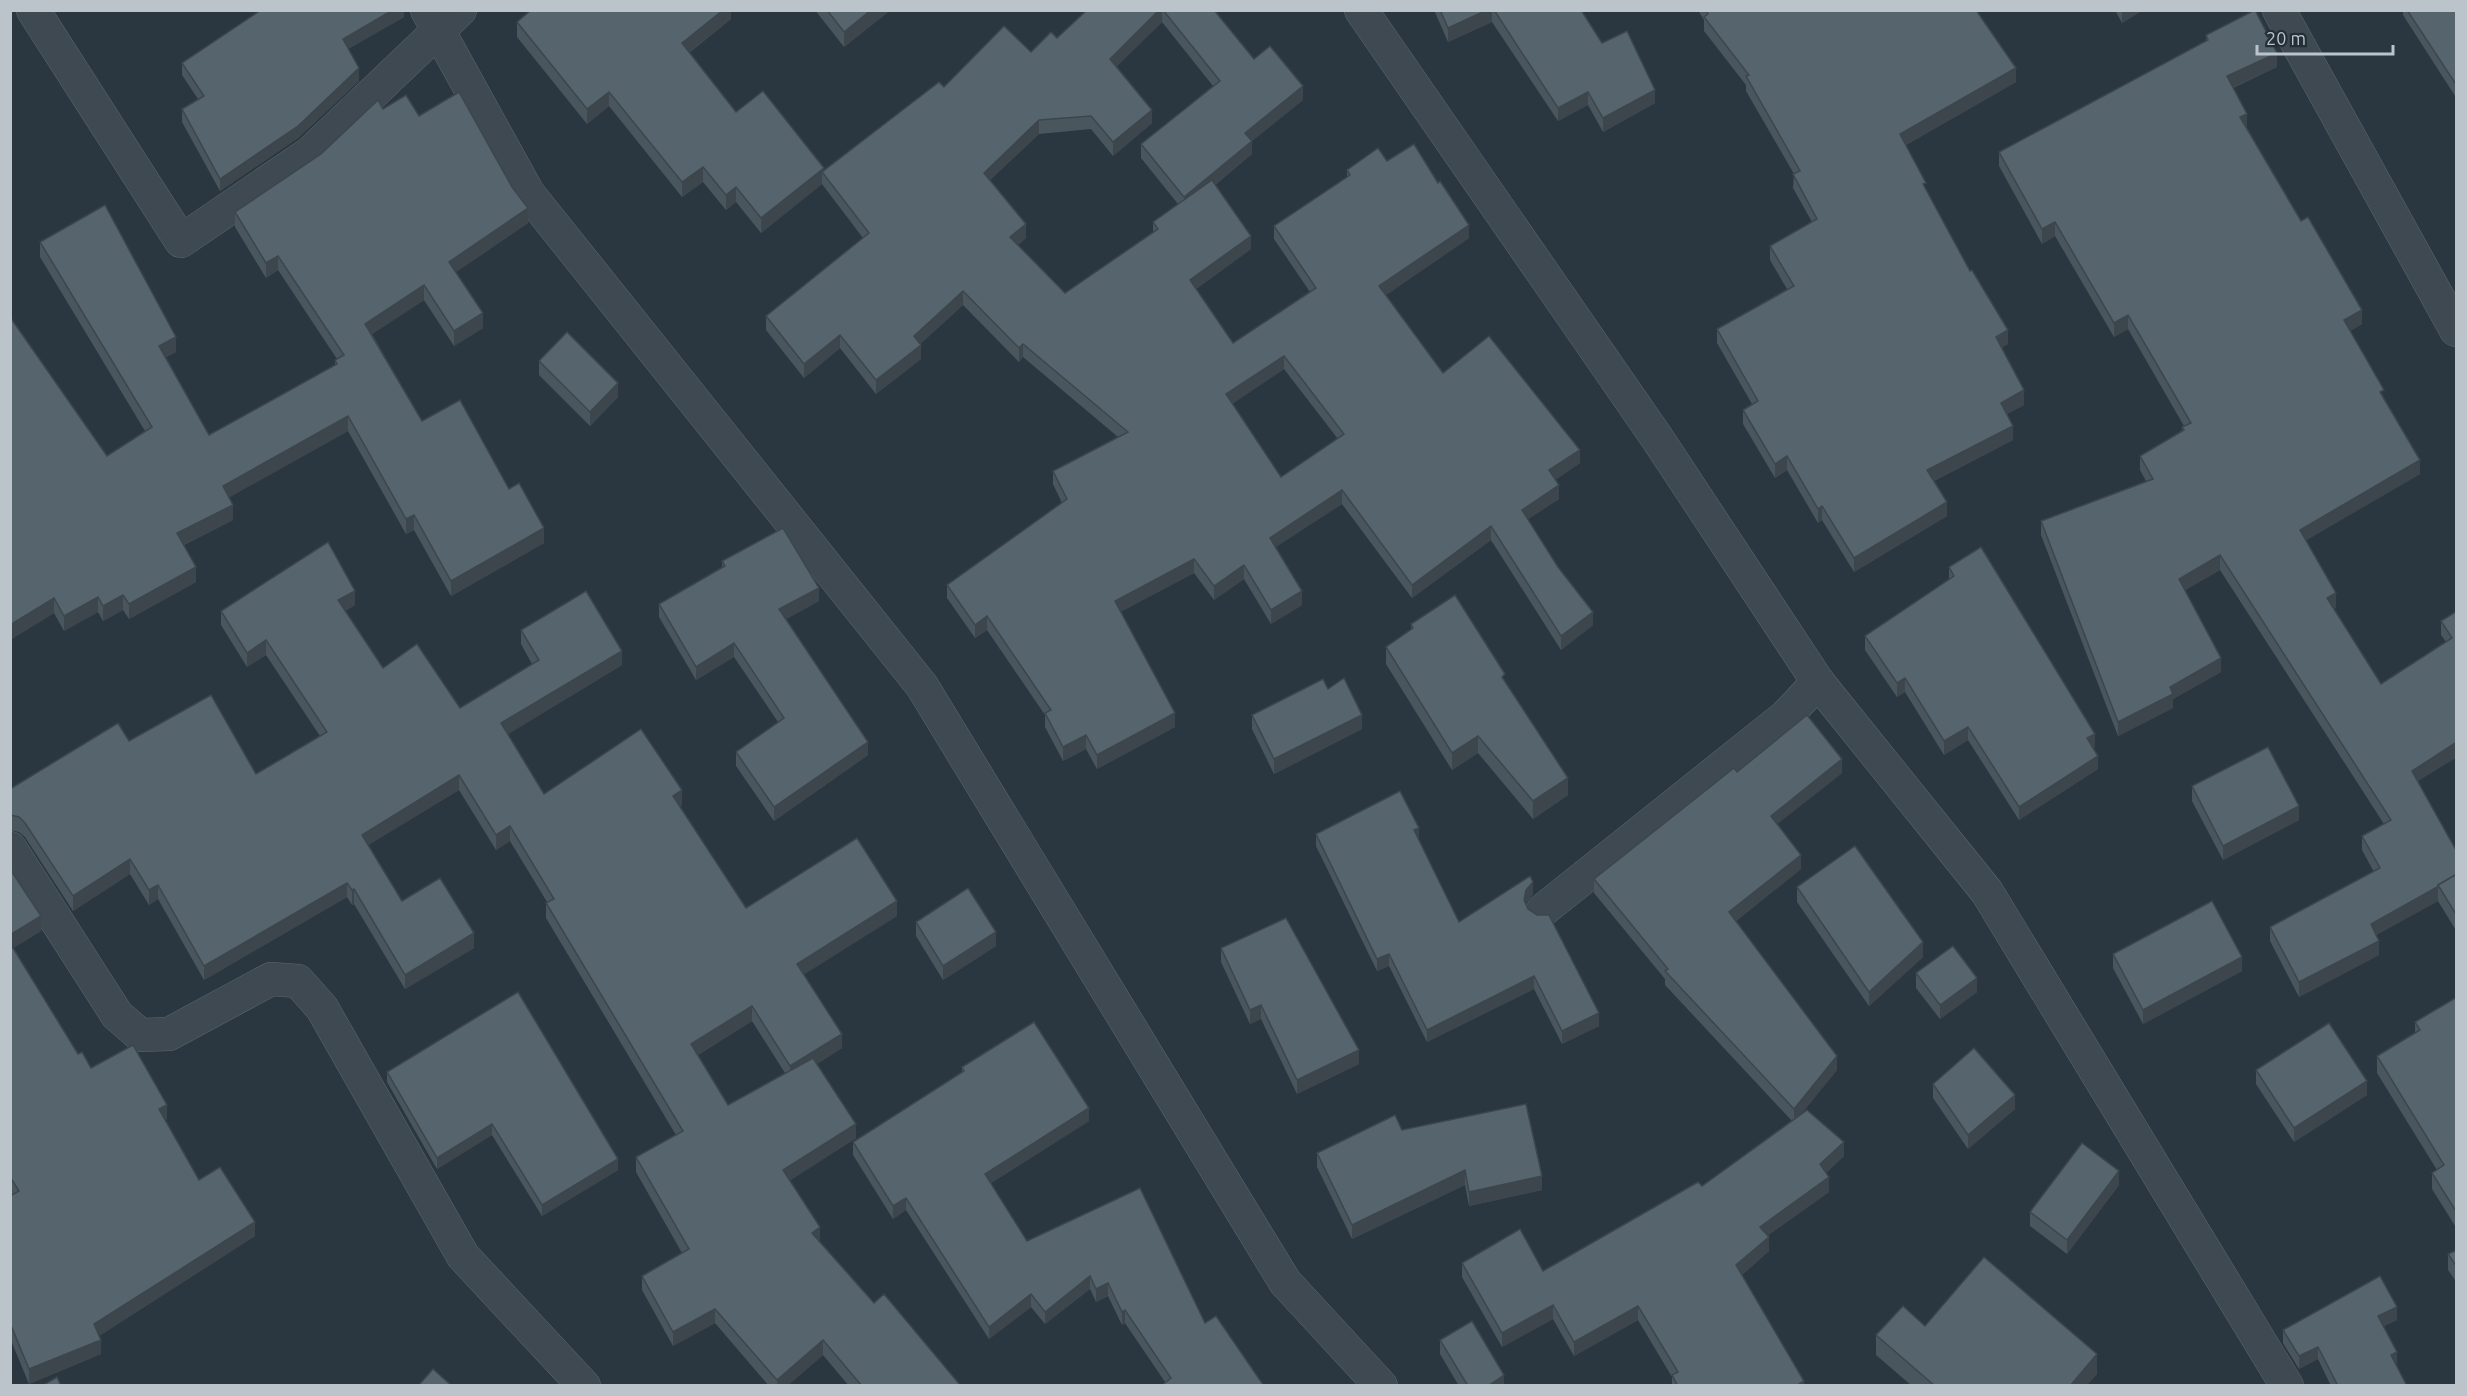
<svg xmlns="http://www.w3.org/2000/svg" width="2467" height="1396" viewBox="0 0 2467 1396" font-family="Ubuntu,sans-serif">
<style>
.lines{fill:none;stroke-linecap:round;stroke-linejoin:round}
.minor-casing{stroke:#5c676e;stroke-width:34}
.minor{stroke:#3e4951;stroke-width:33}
.wall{fill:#4a565e;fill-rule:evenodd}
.shaded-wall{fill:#3c464c}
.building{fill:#56646d;stroke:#3c464c;stroke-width:1.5;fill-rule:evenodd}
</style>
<rect width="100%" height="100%" fill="#2a3741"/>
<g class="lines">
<g class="minor-casing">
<g id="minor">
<path d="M 33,10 L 181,241 L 310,153 L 460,10"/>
<path d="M 427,10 L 528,193 L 922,686 L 1285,1282 L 1381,1386"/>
<path d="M 1361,10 L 1657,438 L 1818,682 L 1987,892 L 2287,1386"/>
<path d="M 2279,10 L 2456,330"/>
<path d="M 10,848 L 117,1015 L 140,1035 L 169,1034 L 271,979 L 298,981 L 322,1008 L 463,1256 L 584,1386"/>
<path d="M 1543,910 L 1786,716 L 1818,682"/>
</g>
</g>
<use href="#minor" class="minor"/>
</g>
<g class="wall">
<path d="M 404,10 L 404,17 L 348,49 L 359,81 L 298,138 L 220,191 L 182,122 L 182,109 L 198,99 L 182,75 L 182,63 Z"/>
<path d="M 731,10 L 731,19 L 689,53 L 736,112 L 824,171 L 944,87 L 1031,52 L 1057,38 L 1087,10 L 1218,10 L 1216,13 L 1254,59 L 1303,100 L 1252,141 L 1252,154 L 1215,185 L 1251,249 L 1196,289 L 1233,343 L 1310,292 L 1274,239 L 1274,226 L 1347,178 L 1347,170 L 1387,161 L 1469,238 L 1386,295 L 1443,373 L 1580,463 L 1555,480 L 1559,499 L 1528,519 L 1593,625 L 1561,650 L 1491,540 L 1412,598 L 1342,504 L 1275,547 L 1302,605 L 1271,624 L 1244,579 L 1214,600 L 1194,573 L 1120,612 L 1175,727 L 1097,769 L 1086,749 L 1063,761 L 1045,727 L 1045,715 L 987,630 L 975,638 L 947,598 L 947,585 L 1062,503 L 1053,484 L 1053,471 L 1118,437 L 1023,357 L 1019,362 L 963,305 L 920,344 L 921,359 L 876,394 L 840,348 L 804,378 L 766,330 L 766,316 L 863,238 L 822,184 L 761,233 L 736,202 L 726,210 L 703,182 L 682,197 L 609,106 L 587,124 L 517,37 L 517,22 ZM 1162,22 L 1213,86 L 1141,144 L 1141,158 L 1178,204 L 1153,222 L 1153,232 L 1065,293 L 1018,245 L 1026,238 L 990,180 L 1039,134 L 1091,129 L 1113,156 L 1152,123 L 1116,67 ZM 1284,369 L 1338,439 L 1281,477 L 1232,404 Z"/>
<path d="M 815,10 L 888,10 L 888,12 L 844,47 Z"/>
<path d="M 1434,10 L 1581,10 L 1602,43 L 1655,103 L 1603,132 L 1588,105 L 1558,121 L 1492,22 L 1448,42 Z"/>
<path d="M 1698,10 L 1976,10 L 2016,82 L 1906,145 L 1926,190 L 2008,344 L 2002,347 L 2024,405 L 2007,414 L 2013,440 L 1934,481 L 1947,516 L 1854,572 L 1822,520 L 1818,523 L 1787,470 L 1775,478 L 1743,424 L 1743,410 L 1752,404 L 1717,343 L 1717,329 L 1787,289 L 1770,260 L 1770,246 L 1812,222 L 1793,188 L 1794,174 L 1746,91 L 1746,85 L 1704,31 L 1704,20 Z"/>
<path d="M 2115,10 L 2143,10 L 2122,23 Z"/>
<path d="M 2403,10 L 2457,10 L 2457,99 L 2403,15 Z"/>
<path d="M 2206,35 L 2277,67 L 2233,88 L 2247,128 L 2362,324 L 2350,331 L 2384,398 L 2420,474 L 2306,540 L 2336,607 L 2334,609 L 2381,684 L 2446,642 L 2441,635 L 2441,621 L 2457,611 L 2457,757 L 2417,781 L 2457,852 L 2457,932 L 2438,901 L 2376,935 L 2379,955 L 2299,997 L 2270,941 L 2270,927 L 2374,872 L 2362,850 L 2362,836 L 2384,824 L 2220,570 L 2185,590 L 2221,672 L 2173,699 L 2173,708 L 2118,736 L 2041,535 L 2041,521 L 2146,481 L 2140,470 L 2140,456 L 2182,431 L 2182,427 L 2184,426 L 2128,329 L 2114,337 L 2055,236 L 2042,244 L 1999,166 L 1999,152 L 2206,41 Z"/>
<path d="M 383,109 L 419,116 L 528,223 L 456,272 L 483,328 L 454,346 L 424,300 L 372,334 L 422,421 L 509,489 L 544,543 L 451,596 L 414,530 L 406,534 L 348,431 L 229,497 L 233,520 L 184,545 L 196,582 L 129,619 L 123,610 L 103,621 L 98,612 L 64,631 L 54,613 L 10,640 L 107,456 L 145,431 L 40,257 L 40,242 L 176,352 L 166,357 L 209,435 L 335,365 L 335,360 L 337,359 L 278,270 L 266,278 L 235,227 L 235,212 L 321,154 Z"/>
<path d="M 539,361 L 618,397 L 590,426 L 539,375 Z"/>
<path d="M 722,561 L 819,601 L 786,619 L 868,755 L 774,821 L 736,766 L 736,752 L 778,722 L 734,657 L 696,680 L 659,617 L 659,604 L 722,567 Z"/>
<path d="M 1949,567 L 2095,747 L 2093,748 L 2098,769 L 2019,820 L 1968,740 L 1944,755 L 1905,692 L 1897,697 L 1865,650 L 1865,636 L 1949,579 Z"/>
<path d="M 355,605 L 345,611 L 383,668 L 460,708 L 532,664 L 521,644 L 521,630 L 622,665 L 508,734 L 544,794 L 682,805 L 680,806 L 746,908 L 897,916 L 804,974 L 842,1048 L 817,1064 L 856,1138 L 789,1181 L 820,1242 L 874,1303 L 961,1386 L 849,1386 L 823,1355 L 787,1386 L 769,1386 L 715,1323 L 673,1346 L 642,1290 L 642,1276 L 682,1253 L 636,1172 L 636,1157 L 676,1135 L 546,918 L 546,903 L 547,902 L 510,841 L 496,850 L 459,790 L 368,845 L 402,901 L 474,948 L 405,989 L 354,904 L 352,905 L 347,897 L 204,980 L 158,899 L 149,905 L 130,874 L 73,911 L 25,837 L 19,832 L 10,830 L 10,789 L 129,741 L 256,774 L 320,736 L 266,655 L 247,667 L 221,625 L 221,611 ZM 752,1021 L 785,1073 L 728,1105 L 698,1055 Z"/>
<path d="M 1411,624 L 1505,682 L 1568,795 L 1533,819 L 1478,753 L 1452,770 L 1386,664 L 1386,647 L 1411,629 Z"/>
<path d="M 1328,689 L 1362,729 L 1274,774 L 1252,729 L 1252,715 Z"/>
<path d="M 1842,773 L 1777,824 L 1801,869 L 1736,921 L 1837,1070 L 1801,1114 L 1844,1156 L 1826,1173 L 1829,1192 L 1767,1236 L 1769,1251 L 1742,1275 L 1804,1386 L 1672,1386 L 1672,1377 L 1638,1320 L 1574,1356 L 1553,1319 L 1502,1347 L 1462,1277 L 1462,1263 L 1543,1271 L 1702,1186 L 1792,1121 L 1665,985 L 1665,979 L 1594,893 L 1594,879 Z"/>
<path d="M 2192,786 L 2299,820 L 2223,860 L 2192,801 Z"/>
<path d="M 1316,834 L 1419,840 L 1459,922 L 1533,894 L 1526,903 L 1528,909 L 1599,1026 L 1562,1044 L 1534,989 L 1427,1042 L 1389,966 L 1377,971 L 1316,846 Z"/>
<path d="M 10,869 L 41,931 L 13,948 L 78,1054 L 91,1068 L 167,1119 L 165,1120 L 199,1180 L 255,1236 L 99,1336 L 101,1354 L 29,1384 L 10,1338 L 10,1196 L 13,1195 L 10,1191 Z"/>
<path d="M 1797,887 L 1923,957 L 1869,1006 L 1797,902 Z"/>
<path d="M 916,922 L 996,946 L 943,980 L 916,936 Z"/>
<path d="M 1221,948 L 1359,1064 L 1297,1094 L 1261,1019 L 1250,1024 L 1221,962 Z"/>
<path d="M 2113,954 L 2242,971 L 2143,1024 L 2113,968 Z"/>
<path d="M 1916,973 L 1977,992 L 1940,1019 L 1916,988 Z"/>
<path d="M 2457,997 L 2457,1229 L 2432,1189 L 2432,1173 L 2437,1170 L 2377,1073 L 2377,1056 L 2415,1033 L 2415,1022 Z"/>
<path d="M 962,1067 L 1089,1121 L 991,1183 L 1027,1241 L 1205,1323 L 1264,1386 L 1165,1382 L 1125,1323 L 1122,1325 L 1108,1296 L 1096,1302 L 1090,1289 L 1045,1324 L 1031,1307 L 989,1339 L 906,1210 L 893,1219 L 853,1155 L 853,1142 L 962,1073 Z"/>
<path d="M 2256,1070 L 2367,1095 L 2294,1142 L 2256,1084 Z"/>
<path d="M 387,1072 L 618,1170 L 542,1216 L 492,1135 L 437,1169 L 387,1082 Z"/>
<path d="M 1933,1084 L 2015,1109 L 1968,1149 L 1933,1098 Z"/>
<path d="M 1402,1130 L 1542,1190 L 1469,1206 L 1465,1185 L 1352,1239 L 1317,1167 L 1317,1153 Z"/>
<path d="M 2119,1185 L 2067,1254 L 2030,1226 L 2030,1212 Z"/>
<path d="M 2457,1250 L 2457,1283 L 2448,1270 L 2448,1254 Z"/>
<path d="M 2397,1320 L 2384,1326 L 2397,1364 L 2396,1365 L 2407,1386 L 2331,1386 L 2318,1359 L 2299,1369 L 2283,1343 L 2283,1330 Z"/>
<path d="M 1925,1326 L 2097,1374 L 2086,1386 L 1912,1386 L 1876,1355 L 1876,1335 Z"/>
<path d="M 1440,1340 L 1504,1386 L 1459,1386 L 1440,1354 Z"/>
</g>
<g class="shaded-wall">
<path d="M 393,10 L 404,10 L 404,17 L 343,52 L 343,39 Z"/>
<path d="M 723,10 L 731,10 L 731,19 L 682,58 L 682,43 Z"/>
<path d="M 871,10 L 888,10 L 888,12 L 844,47 L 844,32 Z"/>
<path d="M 1159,10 L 1162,10 L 1162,22 L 1110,73 L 1110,59 Z"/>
<path d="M 1487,10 L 1492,10 L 1492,22 L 1448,42 L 1448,28 Z"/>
<path d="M 2122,10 L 2143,10 L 2122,23 Z"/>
<path d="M 2277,53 L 2277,67 L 2227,90 L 2227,76 Z"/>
<path d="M 359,68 L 359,81 L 298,138 L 220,191 L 220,179 Z"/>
<path d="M 2016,68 L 2016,82 L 1900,148 L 1900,134 Z"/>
<path d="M 1303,86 L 1303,100 L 1252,141 L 1252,154 L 1184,210 L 1184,197 L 1245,133 Z"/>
<path d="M 1655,90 L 1655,103 L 1603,132 L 1603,118 Z"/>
<path d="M 609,92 L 609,106 L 587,124 L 587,109 Z"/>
<path d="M 1588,92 L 1588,105 L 1558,121 L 1558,108 Z"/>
<path d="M 1152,110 L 1152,123 L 1113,156 L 1113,142 Z"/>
<path d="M 2247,114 L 2247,128 L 2240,117 Z"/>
<path d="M 1039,120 L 1039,134 L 984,186 L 984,173 Z"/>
<path d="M 703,167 L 703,182 L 682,197 L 682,182 Z"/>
<path d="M 824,168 L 824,174 L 822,172 L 822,184 L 761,233 L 761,218 Z"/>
<path d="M 736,187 L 736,202 L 726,210 L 726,195 Z"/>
<path d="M 528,208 L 528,223 L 449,277 L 449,262 Z"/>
<path d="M 2055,222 L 2055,236 L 2042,244 L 2042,229 Z"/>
<path d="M 1026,224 L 1026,238 L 1010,251 L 1010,237 Z"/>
<path d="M 1469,225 L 1469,238 L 1379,300 L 1379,286 Z"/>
<path d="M 1251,236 L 1251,249 L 1190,293 L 1190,280 Z"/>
<path d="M 278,256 L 278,270 L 266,278 L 266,263 Z"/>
<path d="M 424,285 L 424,300 L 365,339 L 365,324 Z"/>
<path d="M 963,291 L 963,305 L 914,350 L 914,336 Z"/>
<path d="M 2362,310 L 2362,324 L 2344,335 L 2344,320 Z"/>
<path d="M 483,313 L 483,328 L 454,346 L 454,331 Z"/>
<path d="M 2128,315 L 2128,329 L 2114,337 L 2114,323 Z"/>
<path d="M 2008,330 L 2008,344 L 1996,351 L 1996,337 Z"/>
<path d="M 840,335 L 840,348 L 804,378 L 804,364 Z"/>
<path d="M 176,337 L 176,352 L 159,361 L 159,346 Z"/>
<path d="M 1023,344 L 1023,357 L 1019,362 L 1019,348 Z"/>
<path d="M 921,345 L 921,359 L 876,394 L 876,380 Z"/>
<path d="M 1284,356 L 1284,369 L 1226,408 L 1226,394 Z"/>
<path d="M 618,383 L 618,397 L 590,426 L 590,412 Z"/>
<path d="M 2024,390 L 2024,405 L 2001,417 L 2001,403 Z"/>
<path d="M 348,416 L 348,431 L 223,501 L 223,486 Z"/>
<path d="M 2013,426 L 2013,440 L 1927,484 L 1927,470 Z"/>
<path d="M 1580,450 L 1580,463 L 1549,484 L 1549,470 Z"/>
<path d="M 1787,456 L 1787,470 L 1775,478 L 1775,464 Z"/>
<path d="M 2420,460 L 2420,474 L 2300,544 L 2300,530 Z"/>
<path d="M 1559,485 L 1559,499 L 1522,523 L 1522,510 Z"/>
<path d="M 1342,490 L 1342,504 L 1270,551 L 1270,538 Z"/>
<path d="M 1947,502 L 1947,516 L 1854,572 L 1854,558 Z"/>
<path d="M 233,505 L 233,520 L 177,548 L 177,533 Z"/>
<path d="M 1822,506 L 1822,520 L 1818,523 L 1818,509 Z"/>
<path d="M 414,515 L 414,530 L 406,534 L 406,519 Z"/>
<path d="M 1491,526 L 1491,540 L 1412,598 L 1412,585 Z"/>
<path d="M 544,528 L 544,543 L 451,596 L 451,581 Z"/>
<path d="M 2220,555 L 2220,570 L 2179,593 L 2179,579 Z"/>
<path d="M 1194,559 L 1194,573 L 1115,615 L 1115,601 Z"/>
<path d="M 1244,565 L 1244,579 L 1214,600 L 1214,586 Z"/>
<path d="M 196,567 L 196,582 L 129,619 L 129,604 Z"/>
<path d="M 819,588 L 819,601 L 779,623 L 779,609 Z"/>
<path d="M 355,591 L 355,605 L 338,615 L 338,600 Z"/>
<path d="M 1302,591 L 1302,605 L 1271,624 L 1271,610 Z"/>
<path d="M 2336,593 L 2336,607 L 2327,612 L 2327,598 Z"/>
<path d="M 123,595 L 123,610 L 103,621 L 103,606 Z"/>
<path d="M 98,597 L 98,612 L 64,631 L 64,616 Z"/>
<path d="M 54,598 L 54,613 L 10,640 L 10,625 Z"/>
<path d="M 1593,612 L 1593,625 L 1561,650 L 1561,636 Z"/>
<path d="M 987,616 L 987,630 L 975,638 L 975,625 Z"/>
<path d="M 266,640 L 266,655 L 247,667 L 247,653 Z"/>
<path d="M 734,643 L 734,657 L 696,680 L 696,667 Z"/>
<path d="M 622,651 L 622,665 L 501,738 L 501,723 Z"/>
<path d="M 2221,658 L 2221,672 L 2173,699 L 2173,708 L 2118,736 L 2118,722 L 2170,687 Z"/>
<path d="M 1905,678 L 1905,692 L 1897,697 L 1897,683 Z"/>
<path d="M 1175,713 L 1175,727 L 1097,769 L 1097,755 Z"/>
<path d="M 1362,715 L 1362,729 L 1274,774 L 1274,759 Z"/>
<path d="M 1968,727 L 1968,740 L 1944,755 L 1944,741 Z"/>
<path d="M 2095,734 L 2095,747 L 2087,751 L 2087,738 Z"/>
<path d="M 1086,735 L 1086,749 L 1063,761 L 1063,747 Z"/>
<path d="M 1478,736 L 1478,753 L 1452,770 L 1452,753 Z"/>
<path d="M 868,742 L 868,755 L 774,821 L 774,807 Z"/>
<path d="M 2457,742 L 2457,757 L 2412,785 L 2412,771 Z"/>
<path d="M 2098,756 L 2098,769 L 2019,820 L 2019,807 Z"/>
<path d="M 1842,759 L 1842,773 L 1771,829 L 1771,816 Z"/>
<path d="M 459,775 L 459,790 L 362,849 L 362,835 Z"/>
<path d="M 1568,778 L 1568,795 L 1533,819 L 1533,801 Z"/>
<path d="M 682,790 L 682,805 L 673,811 L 673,796 Z"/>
<path d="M 2299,806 L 2299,820 L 2223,860 L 2223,846 Z"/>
<path d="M 510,826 L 510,841 L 496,850 L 496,835 Z"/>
<path d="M 1419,828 L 1419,840 L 1414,830 Z"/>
<path d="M 1801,855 L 1801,869 L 1729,926 L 1729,912 Z"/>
<path d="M 130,859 L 130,874 L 73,911 L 73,896 Z"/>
<path d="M 1533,882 L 1533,894 L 1526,903 L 1524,900 L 1526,890 Z"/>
<path d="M 347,883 L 347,897 L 204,980 L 204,966 Z"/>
<path d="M 158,885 L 158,899 L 149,905 L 149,890 Z"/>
<path d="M 2438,887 L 2438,901 L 2371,938 L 2371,924 Z"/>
<path d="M 354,889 L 354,904 L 352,905 L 352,890 Z"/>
<path d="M 897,901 L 897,916 L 797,979 L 797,964 Z"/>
<path d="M 41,916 L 41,931 L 10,950 L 10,935 Z"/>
<path d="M 996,932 L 996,946 L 943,980 L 943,966 Z"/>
<path d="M 474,933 L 474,948 L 405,989 L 405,975 Z"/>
<path d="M 2379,941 L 2379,955 L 2299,997 L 2299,982 Z"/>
<path d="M 1923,942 L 1923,957 L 1869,1006 L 1869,992 Z"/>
<path d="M 1389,954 L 1389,966 L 1377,971 L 1377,959 Z"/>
<path d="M 2242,957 L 2242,971 L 2143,1024 L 2143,1010 Z"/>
<path d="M 1534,976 L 1534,989 L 1427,1042 L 1427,1030 Z"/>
<path d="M 1977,978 L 1977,992 L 1940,1019 L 1940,1005 Z"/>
<path d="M 1261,1005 L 1261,1019 L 1250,1024 L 1250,1010 Z"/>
<path d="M 752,1006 L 752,1021 L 691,1059 L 691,1044 Z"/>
<path d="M 1599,1013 L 1599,1026 L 1562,1044 L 1562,1031 Z"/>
<path d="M 842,1034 L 842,1048 L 790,1081 L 790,1066 Z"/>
<path d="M 1359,1050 L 1359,1064 L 1297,1094 L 1297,1080 Z"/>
<path d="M 1837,1056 L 1837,1070 L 1794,1123 L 1794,1109 Z"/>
<path d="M 2367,1081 L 2367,1095 L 2294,1142 L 2294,1128 Z"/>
<path d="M 2015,1095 L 2015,1109 L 1968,1149 L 1968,1135 Z"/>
<path d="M 167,1105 L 167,1119 L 159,1124 L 159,1109 Z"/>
<path d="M 1089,1108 L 1089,1121 L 985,1187 L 985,1174 Z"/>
<path d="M 492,1124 L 492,1135 L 437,1169 L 437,1158 Z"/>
<path d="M 856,1124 L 856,1138 L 783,1185 L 783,1170 Z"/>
<path d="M 1844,1142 L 1844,1156 L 1820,1179 L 1820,1164 Z"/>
<path d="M 618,1159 L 618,1170 L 542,1216 L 542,1205 Z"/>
<path d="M 1465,1170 L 1465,1185 L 1352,1239 L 1352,1225 Z"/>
<path d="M 2119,1171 L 2119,1185 L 2067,1254 L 2067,1240 Z"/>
<path d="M 1542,1176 L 1542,1190 L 1469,1206 L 1469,1192 Z"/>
<path d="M 1829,1177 L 1829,1192 L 1760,1241 L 1760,1227 Z"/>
<path d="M 906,1198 L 906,1210 L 893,1219 L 893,1206 Z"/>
<path d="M 255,1222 L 255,1236 L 94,1339 L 94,1324 Z"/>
<path d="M 820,1227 L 820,1242 L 812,1233 Z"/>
<path d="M 1769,1237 L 1769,1251 L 1736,1280 L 1736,1265 Z"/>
<path d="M 1090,1276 L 1090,1289 L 1045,1324 L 1045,1312 Z"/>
<path d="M 1108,1283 L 1108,1296 L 1096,1302 L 1096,1289 Z"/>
<path d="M 1031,1294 L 1031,1307 L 989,1339 L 989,1327 Z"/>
<path d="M 1553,1305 L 1553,1319 L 1502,1347 L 1502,1333 Z"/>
<path d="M 1638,1306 L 1638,1320 L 1574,1356 L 1574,1342 Z"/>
<path d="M 2397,1307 L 2397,1320 L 2378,1329 L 2378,1316 Z"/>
<path d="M 715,1309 L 715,1323 L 673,1346 L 673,1332 Z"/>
<path d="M 1125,1310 L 1125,1323 L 1122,1325 L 1122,1312 Z"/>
<path d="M 101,1340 L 101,1354 L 29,1384 L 29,1369 Z"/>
<path d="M 823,1340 L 823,1355 L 787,1386 L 777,1386 L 777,1380 Z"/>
<path d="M 2318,1347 L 2318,1359 L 2299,1369 L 2299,1356 Z"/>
<path d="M 2397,1352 L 2397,1364 L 2391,1368 L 2391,1355 Z"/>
<path d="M 2097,1354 L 2097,1374 L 2086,1386 L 2070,1386 Z"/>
<path d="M 1504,1375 L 1504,1386 L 1488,1386 Z"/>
<path d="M 1804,1381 L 1804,1386 L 1796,1386 Z"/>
</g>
<g class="building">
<path d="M 261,10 L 393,10 L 343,39 L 359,68 L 298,126 L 220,179 L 182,109 L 204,96 L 182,63 Z"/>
<path d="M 531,10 L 723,10 L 682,43 L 736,112 L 763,91 L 824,168 L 761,218 L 736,187 L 726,195 L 703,167 L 682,182 L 609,92 L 587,109 L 517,22 Z"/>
<path d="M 827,10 L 871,10 L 844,32 Z"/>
<path d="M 1087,10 L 1159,10 L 1110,59 L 1152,110 L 1113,142 L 1091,116 L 1039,120 L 984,173 L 1026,224 L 1010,237 L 1065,293 L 1158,229 L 1153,222 L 1212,180 L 1251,236 L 1190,280 L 1233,343 L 1316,288 L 1274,226 L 1350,175 L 1347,170 L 1378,148 L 1387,161 L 1414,144 L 1438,183 L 1440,181 L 1469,225 L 1379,286 L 1443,373 L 1489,336 L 1580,450 L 1549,470 L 1559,485 L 1522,510 L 1558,567 L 1593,612 L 1561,636 L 1491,526 L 1412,585 L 1342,490 L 1270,538 L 1302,591 L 1271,610 L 1244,565 L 1214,586 L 1194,559 L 1115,601 L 1175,713 L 1097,755 L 1086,735 L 1063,747 L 1045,713 L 1051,710 L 987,616 L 975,625 L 947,585 L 1067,499 L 1053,471 L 1128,432 L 1023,344 L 1019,348 L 963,291 L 914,336 L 921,345 L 876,380 L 840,335 L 804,364 L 766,316 L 869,233 L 822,172 L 939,82 L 944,87 L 1004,26 L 1031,52 L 1051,32 L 1057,38 ZM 1284,356 L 1344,434 L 1281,477 L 1226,394 Z"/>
<path d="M 1163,10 L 1214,10 L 1254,59 L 1270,46 L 1303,86 L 1245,133 L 1252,141 L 1184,197 L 1141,144 L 1220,81 Z"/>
<path d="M 1440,10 L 1487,10 L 1448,28 Z"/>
<path d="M 1494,10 L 1581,10 L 1602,43 L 1627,31 L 1655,90 L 1603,118 L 1588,92 L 1558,108 Z"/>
<path d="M 1706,10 L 1976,10 L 2016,68 L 1900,134 L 1926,183 L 1923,184 L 1970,271 L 1972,270 L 2008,330 L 1996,337 L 2024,390 L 2001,403 L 2013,426 L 1927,470 L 1947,502 L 1854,558 L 1822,506 L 1818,509 L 1787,456 L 1775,464 L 1743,410 L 1758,401 L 1717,329 L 1794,286 L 1770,246 L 1817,219 L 1793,174 L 1800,171 L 1746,76 L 1749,75 L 1704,17 L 1708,14 Z"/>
<path d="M 2255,10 L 2277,53 L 2227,76 L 2247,114 L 2240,117 L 2301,221 L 2308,217 L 2362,310 L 2344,320 L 2384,390 L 2380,392 L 2420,460 L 2300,530 L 2336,593 L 2327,598 L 2381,684 L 2452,638 L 2441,621 L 2457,611 L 2457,742 L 2412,771 L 2457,852 L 2457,874 L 2438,885 L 2439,886 L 2371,924 L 2379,941 L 2299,982 L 2270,927 L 2380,868 L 2362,836 L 2391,820 L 2220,555 L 2179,579 L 2221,658 L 2170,687 L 2173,694 L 2118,722 L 2041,521 L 2153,479 L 2140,456 L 2184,430 L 2182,427 L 2191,423 L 2128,315 L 2114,323 L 2055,222 L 2042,229 L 1999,152 L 2208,40 L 2206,35 Z"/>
<path d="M 2407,10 L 2457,10 L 2457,86 Z"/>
<path d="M 459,92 L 512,187 L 528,208 L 449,262 L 483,313 L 454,331 L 424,285 L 365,324 L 422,421 L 460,400 L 509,489 L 519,483 L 544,528 L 451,581 L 414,515 L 406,519 L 348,416 L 223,486 L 233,505 L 177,533 L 196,567 L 129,604 L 123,595 L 103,606 L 98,597 L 64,616 L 54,598 L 10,625 L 10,317 L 107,456 L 152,427 L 40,242 L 105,205 L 176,337 L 159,346 L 209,435 L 337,364 L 335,360 L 344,355 L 278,256 L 266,263 L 235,212 L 321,154 L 378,100 L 383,109 L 406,95 L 419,116 Z"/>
<path d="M 567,332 L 618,383 L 590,412 L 539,361 Z"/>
<path d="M 783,528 L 819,588 L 779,609 L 868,742 L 774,807 L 736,752 L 784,718 L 734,643 L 696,667 L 659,604 L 725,566 L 722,561 Z"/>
<path d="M 328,542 L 355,591 L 338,600 L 383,668 L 417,644 L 460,708 L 539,660 L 521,630 L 586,591 L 622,651 L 501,723 L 544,794 L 641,729 L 682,790 L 673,796 L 746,908 L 857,838 L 897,901 L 797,964 L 842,1034 L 790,1066 L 752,1006 L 691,1044 L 728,1105 L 813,1058 L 856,1124 L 783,1170 L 820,1227 L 812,1233 L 874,1303 L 884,1294 L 961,1386 L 862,1386 L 823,1340 L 777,1380 L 715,1309 L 673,1332 L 642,1276 L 689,1249 L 636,1157 L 683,1131 L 546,903 L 554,899 L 510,826 L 496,835 L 459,775 L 362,835 L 402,901 L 440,878 L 474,933 L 405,975 L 354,889 L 352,890 L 347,883 L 204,966 L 158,885 L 149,890 L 130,859 L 73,896 L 25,823 L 19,817 L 10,815 L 10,789 L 118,723 L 129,741 L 211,695 L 256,774 L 327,732 L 266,640 L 247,653 L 221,611 Z"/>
<path d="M 1981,547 L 2095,734 L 2087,738 L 2098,756 L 2019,807 L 1968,727 L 1944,741 L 1905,678 L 1897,683 L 1865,636 L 1954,576 L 1949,567 Z"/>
<path d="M 1455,595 L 1505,674 L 1502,677 L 1568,778 L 1533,801 L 1478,736 L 1452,753 L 1386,647 L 1413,628 L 1411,624 Z"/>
<path d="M 1344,678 L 1362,715 L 1274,759 L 1252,715 L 1323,679 L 1328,689 Z"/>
<path d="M 1807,715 L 1842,759 L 1771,816 L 1801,855 L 1729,912 L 1837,1056 L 1794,1109 L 1665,971 L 1668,969 L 1594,879 L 1734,768 L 1737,772 Z"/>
<path d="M 2268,747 L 2299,806 L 2223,846 L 2192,786 Z"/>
<path d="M 1400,791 L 1419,828 L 1414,830 L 1459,922 L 1530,876 L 1533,882 L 1526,890 L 1524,900 L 1528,909 L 1537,915 L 1549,915 L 1599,1013 L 1562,1031 L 1534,976 L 1427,1030 L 1389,954 L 1377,959 L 1316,834 Z"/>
<path d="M 1855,846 L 1923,942 L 1869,992 L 1797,887 Z"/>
<path d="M 10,869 L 41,916 L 10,935 Z"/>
<path d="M 2457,874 L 2457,916 L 2438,885 Z"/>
<path d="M 968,888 L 996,932 L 943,966 L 916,922 Z"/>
<path d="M 2212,901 L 2242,957 L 2143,1010 L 2113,954 Z"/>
<path d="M 1286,918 L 1359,1050 L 1297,1080 L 1261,1005 L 1250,1010 L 1221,948 Z"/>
<path d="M 10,943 L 78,1054 L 82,1052 L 91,1068 L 133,1045 L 167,1105 L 159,1109 L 199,1180 L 220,1167 L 255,1222 L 94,1324 L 101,1340 L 29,1369 L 10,1323 L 10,1196 L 19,1191 L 10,1177 Z"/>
<path d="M 1953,946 L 1977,978 L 1940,1005 L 1916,973 Z"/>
<path d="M 518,992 L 618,1159 L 542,1205 L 492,1124 L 437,1158 L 387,1072 Z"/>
<path d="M 2457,997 L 2457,1213 L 2432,1173 L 2444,1165 L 2377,1056 L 2420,1030 L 2415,1022 Z"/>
<path d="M 1034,1022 L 1089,1108 L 985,1174 L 1027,1241 L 1140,1188 L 1205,1323 L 1216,1316 L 1264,1386 L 1161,1386 L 1171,1378 L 1125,1310 L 1122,1312 L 1108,1283 L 1096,1289 L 1090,1276 L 1045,1312 L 1031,1294 L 989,1327 L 906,1198 L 893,1206 L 853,1142 L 964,1071 L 962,1067 Z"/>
<path d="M 2329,1023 L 2367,1081 L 2294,1128 L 2256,1070 Z"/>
<path d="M 1974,1048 L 2015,1095 L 1968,1135 L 1933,1084 Z"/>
<path d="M 1526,1104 L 1542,1176 L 1469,1192 L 1465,1170 L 1352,1225 L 1317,1153 L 1395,1115 L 1402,1130 Z"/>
<path d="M 1807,1110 L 1844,1142 L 1820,1164 L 1829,1177 L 1760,1227 L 1769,1237 L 1736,1265 L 1804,1381 L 1796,1386 L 1678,1386 L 1672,1375 L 1678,1372 L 1638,1306 L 1574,1342 L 1553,1305 L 1502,1333 L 1462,1263 L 1520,1229 L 1543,1271 L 1698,1182 L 1702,1186 Z"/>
<path d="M 2082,1143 L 2119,1171 L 2067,1240 L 2030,1212 Z"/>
<path d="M 2457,1250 L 2457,1267 L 2448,1254 Z"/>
<path d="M 1984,1257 L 2097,1354 L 2070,1386 L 1935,1386 L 1876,1335 L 1903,1306 L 1925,1326 Z"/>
<path d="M 2380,1276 L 2397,1307 L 2378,1316 L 2397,1352 L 2391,1355 L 2407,1386 L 2338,1386 L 2318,1347 L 2299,1356 L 2283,1330 Z"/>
<path d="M 1472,1321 L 1504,1375 L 1488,1386 L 1468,1386 L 1440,1340 Z"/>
<path d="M 433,1369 L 452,1386 L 418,1386 Z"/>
<path d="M 57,1377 L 61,1386 L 42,1386 Z"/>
</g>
<rect width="2467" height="1396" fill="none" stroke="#bbc4cb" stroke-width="24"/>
<path d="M2257 45v9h136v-9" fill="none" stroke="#bbc4cb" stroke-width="3"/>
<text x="2266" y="45" font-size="18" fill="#bbc4cb" stroke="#232e36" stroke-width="4.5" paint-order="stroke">20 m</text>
</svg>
